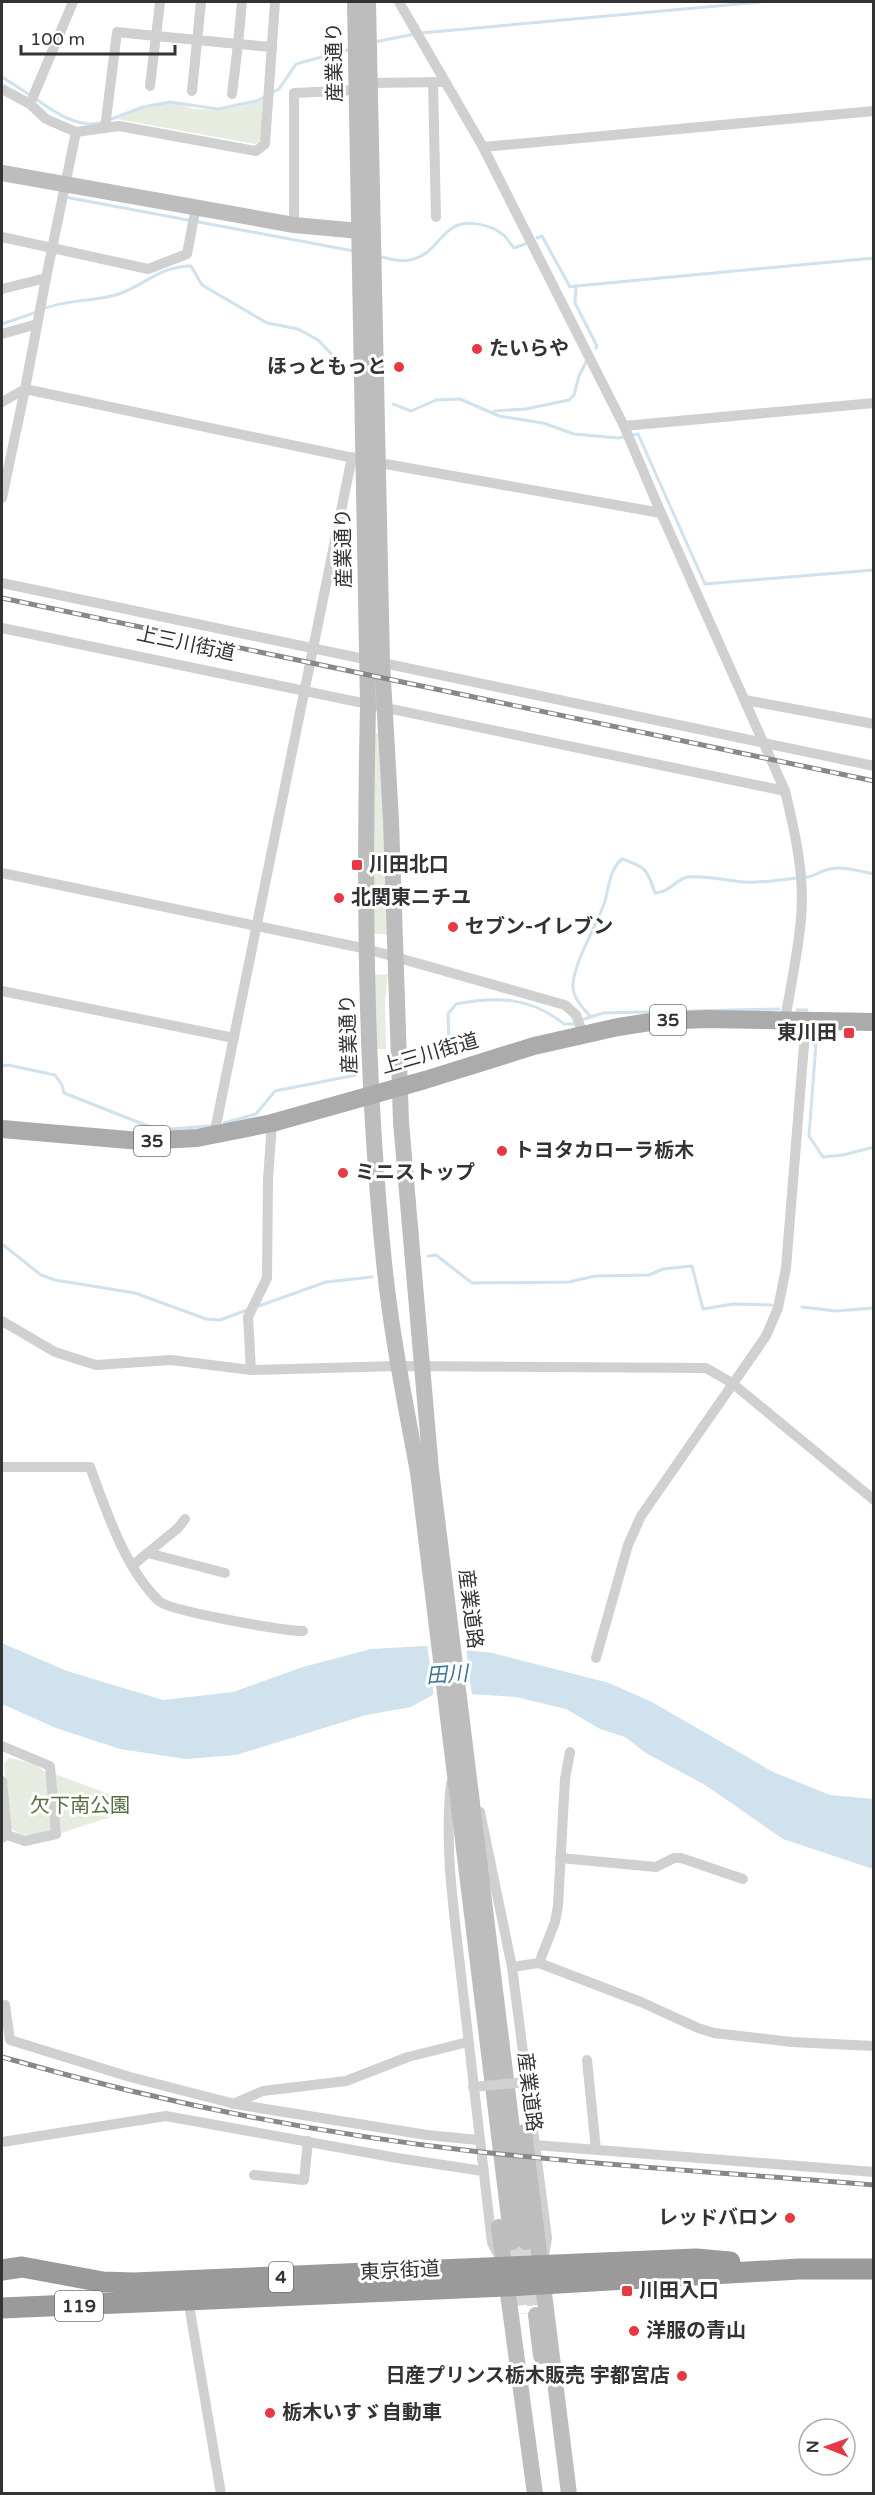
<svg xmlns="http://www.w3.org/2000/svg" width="875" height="2495" viewBox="0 0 875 2495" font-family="'Varela Round','Noto Sans JP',sans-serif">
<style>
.green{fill:#e6ecdf}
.water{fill:#cfe2ee}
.pier{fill:#fff}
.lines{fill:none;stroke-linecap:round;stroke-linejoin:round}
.stream{stroke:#cfe2ee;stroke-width:3}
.secondary-tunnel{stroke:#d6d6d6;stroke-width:16;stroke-dasharray:16 8;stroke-linecap:butt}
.street{stroke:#d0d0d0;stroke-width:10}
.secondary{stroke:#bdbdbd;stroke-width:16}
.primary{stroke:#ababab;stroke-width:18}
.highway{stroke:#9a9a9a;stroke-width:21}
.rail-casing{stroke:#888;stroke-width:5}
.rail{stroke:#fff;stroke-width:3;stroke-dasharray:9;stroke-linecap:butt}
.street-bridge{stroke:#d0d0d0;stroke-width:10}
.poi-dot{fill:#e63946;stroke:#fff;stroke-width:2}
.labels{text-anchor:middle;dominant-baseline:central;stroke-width:6;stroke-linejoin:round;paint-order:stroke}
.shield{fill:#fff;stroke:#707070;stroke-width:1.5}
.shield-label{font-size:18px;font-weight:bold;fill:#333}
.street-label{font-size:20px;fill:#333;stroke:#fff}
.poi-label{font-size:20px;font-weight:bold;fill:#333;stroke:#fff;text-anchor:start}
.park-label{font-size:20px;fill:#56703f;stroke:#fff}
.water-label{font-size:21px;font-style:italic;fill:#3f7597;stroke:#fff}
</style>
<rect width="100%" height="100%" fill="#fff"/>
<g class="green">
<path d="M 266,98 L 262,140 L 255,144 L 117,119 C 132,110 152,104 170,103 C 179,103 188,108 197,109 C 220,111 245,107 266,98 Z"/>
<path d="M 373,733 L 380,733 L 389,934 L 373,934 Z"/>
<path d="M 388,974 L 385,1001 L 386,1049 L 375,1049 L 373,975 Z"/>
<path d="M 8,1758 C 21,1760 40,1764 48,1775 L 53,1825 L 50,1830 C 33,1834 24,1840 10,1827 L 4,1764 Z"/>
<path d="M 55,1774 L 125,1800 L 126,1812 L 61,1833 Z"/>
</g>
<path class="water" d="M 2,1643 L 67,1671 L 163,1700 L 233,1692 L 303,1667 L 371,1649 L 425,1646 L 493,1653 L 609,1683 L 652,1702 L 773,1772 L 830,1795 L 873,1799 L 873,1869 L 783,1839 L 705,1785 L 646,1753 L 625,1737 L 600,1729 L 566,1709 L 516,1697 L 438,1692 L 411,1707 L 366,1715 L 236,1755 L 186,1759 L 120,1749 L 56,1728 L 2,1704 Z"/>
<path class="pier" d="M 427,1643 L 466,1647 L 472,1696 L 439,1695 L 434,1698 Z"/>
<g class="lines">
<g class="stream">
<path d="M 421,33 L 761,2"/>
<path d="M 374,42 L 415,34"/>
<path d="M 2,77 L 30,95"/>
<path d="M 271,93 L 279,89 L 296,64 L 351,49"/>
<path d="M 36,99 C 54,112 80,130 103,122"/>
<path d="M 109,120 L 143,107 L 170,102 L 218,109 L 256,101 L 266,96"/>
<path d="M 65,197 L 354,251"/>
<path d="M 537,238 L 542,236 L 570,287 L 576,286"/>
<path d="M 378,256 C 390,259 402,263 414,259 C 435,252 438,236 454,227 C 466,219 491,225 502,234 C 507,237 510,244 514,248 L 525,244"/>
<path d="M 43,309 C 67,299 94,302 119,294 C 146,284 161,266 191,266 L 202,285 L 267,323 L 298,329 L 318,340 L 345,368"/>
<path d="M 2,324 L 37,312"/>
<path d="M 596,348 L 597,346 L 575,303 L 576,286 L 874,258"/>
<path d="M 393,404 L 411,411 L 436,400 L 460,399 L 499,416 L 543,423 L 574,434 L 618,438 L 638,434 L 705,584 L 874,570"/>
<path d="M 494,411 L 526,409 L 569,400 L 574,395 L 579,376 L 587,360"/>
<path d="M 803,878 C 813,877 817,873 826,870 C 840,865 859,871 874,874"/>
<path d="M 797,1010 L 807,1010"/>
<path d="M 590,1016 C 582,1007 572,997 573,984 C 575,959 597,926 605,901 C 609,886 610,869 622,859 C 646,867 647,869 655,893 C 672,892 675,879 688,877 C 707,875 725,881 745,882 C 762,883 780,880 797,878"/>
<path d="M 584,1019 L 603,1013 L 779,1009"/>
<path d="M 817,1030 L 809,1136 L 823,1157 L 843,1155 L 874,1147"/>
<path d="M 418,1063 L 438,1057 L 449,1045 L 448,1014 L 456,1004 C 496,996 531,997 564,1024 L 573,1024"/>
<path d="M 2,1066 L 8,1065 L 55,1075 L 62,1085 L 64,1093 L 158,1130 L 210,1126"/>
<path d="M 224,1123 L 256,1114 L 275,1091 L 356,1075"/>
<path d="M 2,1244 L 41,1275 L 55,1280 L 135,1293 L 206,1319 L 220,1320 L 247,1310"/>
<path d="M 428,1256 L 436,1255 L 472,1283 L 569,1282 L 595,1276 L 649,1275 L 663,1269 L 692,1266 L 703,1309 L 733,1304 L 772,1305"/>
<path d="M 256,1307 L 326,1282 L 372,1277"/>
<path d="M 802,1307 L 836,1311 L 874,1308"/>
</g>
<g class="secondary-tunnel">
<path d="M 512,2242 L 521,2314"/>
<path d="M 526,2242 L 536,2315"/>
</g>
<g class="street">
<path d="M 160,2 L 156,36 L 238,44 L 242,2"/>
<path d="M 399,2 L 483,147 L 624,426 L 661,513"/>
<path d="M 433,82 L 436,217"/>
<path d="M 2,89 L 30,104 L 46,119 L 76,132 L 46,278 L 2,289"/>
<path d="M 192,91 L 201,2"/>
<path d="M 232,94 L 238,44 L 272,47"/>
<path d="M 30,104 L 73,2"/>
<path d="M 105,128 L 117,32 L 156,36 L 150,86"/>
<path d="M 76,132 L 119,126 L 256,151 L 265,144 L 275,2"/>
<path d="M 483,147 L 874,111"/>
<path d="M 294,225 L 294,93 L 357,90 L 370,83 L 445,82"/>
<path d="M 2,237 L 148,269 L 187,254 L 196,207"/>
<path d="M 2,334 L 37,324"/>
<path d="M 2,402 L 25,389 L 46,278"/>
<path d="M 624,426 L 874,403"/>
<path d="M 2,498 L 25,389 L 363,460 L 661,513 L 785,791 C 795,832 805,876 801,919 C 798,952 791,986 785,1019"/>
<path d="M 2,583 L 874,766"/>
<path d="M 2,628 L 785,791"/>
<path d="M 745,700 L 874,724"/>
<path d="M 2,873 L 367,949 L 565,1005 L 576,1015 L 583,1034"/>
<path d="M 2,991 L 234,1038"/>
<path d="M 214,1135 L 352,457"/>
<path d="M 2,1321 L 55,1352 L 96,1365 L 171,1360 L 251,1370 L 398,1366 L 706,1368 L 732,1383 L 874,1500"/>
<path d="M 251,1370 L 248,1317 L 267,1278 L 268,1179 L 272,1123"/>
<path d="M 2,1467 L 90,1467 C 106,1510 125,1569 159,1601 C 169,1611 284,1631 303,1631"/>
<path d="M 148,1553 L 225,1573"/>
<path d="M 133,1565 L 178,1528 L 185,1519"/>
<path d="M 596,1658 L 628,1545 L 641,1516 L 766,1336 L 778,1308 L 786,1268 L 806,1020"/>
<path d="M 2,1746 L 50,1766 L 56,1834 L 25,1841 L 7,1835 L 2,1838"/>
<path d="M 2,1781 L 7,1835"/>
<path d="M 451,1783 C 444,1847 454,1911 461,1975 C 471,2064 481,2153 492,2243 L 499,2256"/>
<path d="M 480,1812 L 512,1967 L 547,2238 L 544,2256"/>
<path d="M 560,1858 L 656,1867 L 674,1858 L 681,1858 L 743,1879"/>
<path d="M 539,1963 L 555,1922 L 558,1906 L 565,1779 L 570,1752"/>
<path d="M 512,1967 L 539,1963 L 641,2002 L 698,2028 L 714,2033 L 792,2042 L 874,2046"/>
<path d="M 2,2005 L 5,2005 L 10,2040 L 130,2077 L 235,2104 L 427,2135 L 478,2140"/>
<path d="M 587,2060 L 596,2150"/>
<path d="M 233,2104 L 263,2091 L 346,2081 L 408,2057 L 468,2042"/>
<path d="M 2,2142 L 166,2116 L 397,2158 L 483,2171"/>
<path d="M 535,2145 L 874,2172"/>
<path d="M 254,2175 L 304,2180 L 308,2141"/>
<path d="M 188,2299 L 221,2494"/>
</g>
<g class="secondary">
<path d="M 355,2 L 368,705 C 364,890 365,1077 384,1262 C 391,1332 405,1402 418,1472 L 512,2242"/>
<path d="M 368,2 L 382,662 L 391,820 L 401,1122 L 431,1470 L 526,2242"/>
<path d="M 2,173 L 294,225 L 371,232"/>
<path d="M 524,2132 L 569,2494"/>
<path d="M 499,2227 L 535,2494"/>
<path d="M 536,2315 L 541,2356"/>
</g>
<path class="primary" d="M 2,1129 L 140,1141 L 197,1138 L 272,1123 L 425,1080 L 534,1046 L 618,1027 L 657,1021 L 707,1019 L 874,1022"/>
<g class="highway">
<path d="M 2,2270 L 22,2267 L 103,2282 L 134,2283 L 696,2259 L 730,2262"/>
<path d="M 2,2308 L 506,2286 L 799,2269 L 874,2269"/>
</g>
<g class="rail-casing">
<g id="rail">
<path d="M 2,598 L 874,781"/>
<path d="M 2,2057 C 155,2101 314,2133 472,2151 C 605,2166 740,2174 874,2185"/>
</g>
</g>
<use href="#rail" class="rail"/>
<path class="street-bridge" d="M 473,2087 L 527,2082"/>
</g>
<g class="poi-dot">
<circle cx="477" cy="349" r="6"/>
<circle cx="399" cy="367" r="6"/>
<rect x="351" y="859" width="12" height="12" rx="3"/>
<circle cx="339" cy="898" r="6"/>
<circle cx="453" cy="927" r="6"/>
<rect x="843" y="1027" width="12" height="12" rx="3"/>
<circle cx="502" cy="1151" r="6"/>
<circle cx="343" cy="1173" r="6"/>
<circle cx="790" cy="2218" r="6"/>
<rect x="621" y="2285" width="12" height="12" rx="3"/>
<circle cx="634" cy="2331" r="6"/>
<circle cx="682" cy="2376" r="6"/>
<circle cx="270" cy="2413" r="6"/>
</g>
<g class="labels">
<g class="shield">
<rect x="650" y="1005" width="36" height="30" rx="4.5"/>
<rect x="134" y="1126" width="36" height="30" rx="4.5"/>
<rect x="269" y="2262" width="24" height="30" rx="4.5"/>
<rect x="55" y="2291" width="48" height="30" rx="4.5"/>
</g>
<g class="shield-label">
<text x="668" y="1020">35</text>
<text x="152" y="1141">35</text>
<text x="281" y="2277">4</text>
<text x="79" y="2306">119</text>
</g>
<g class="street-label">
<text transform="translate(335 62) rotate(-91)">産業通り</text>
<text transform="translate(344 548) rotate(-91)">産業通り</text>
<text transform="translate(186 644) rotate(12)">上三川街道</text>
<text transform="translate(349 1034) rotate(-92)">産業通り</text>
<text transform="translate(430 1054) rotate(-16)">上三川街道</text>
<text transform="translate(470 1609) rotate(83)">産業道路</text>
<text transform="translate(529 2092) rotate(83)">産業道路</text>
<text transform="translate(400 2271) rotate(-3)">東京街道</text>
</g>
<g class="poi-label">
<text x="489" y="349">たいらや</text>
<text x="387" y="367" text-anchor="end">ほっともっと</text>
<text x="369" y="865">川田北口</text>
<text x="351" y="898">北関東ニチユ</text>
<text x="465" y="927">セブン-イレブン</text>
<text x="837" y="1033" text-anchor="end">東川田</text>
<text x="514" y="1151">トヨタカローラ栃木</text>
<text x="355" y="1173">ミニストップ</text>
<text x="778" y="2218" text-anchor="end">レッドバロン</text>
<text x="639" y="2291">川田入口</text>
<text x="646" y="2331">洋服の青山</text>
<text x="670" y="2376" text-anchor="end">日産プリンス栃木販売 宇都宮店</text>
<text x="282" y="2413">栃木いすゞ自動車</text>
</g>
<g class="park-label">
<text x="80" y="1806">欠下南公園</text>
</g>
<g class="water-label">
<text transform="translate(447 1675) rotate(-4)">田川</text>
</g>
</g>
<rect width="875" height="2495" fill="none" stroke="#333333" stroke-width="6"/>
<g transform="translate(827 2447) rotate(271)"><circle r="28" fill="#ffffff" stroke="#adadad" stroke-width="1.5"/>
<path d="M0-4.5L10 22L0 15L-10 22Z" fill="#e63946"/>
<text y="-9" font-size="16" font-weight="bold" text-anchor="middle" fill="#333333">N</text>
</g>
<path d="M21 45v9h154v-9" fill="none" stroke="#333333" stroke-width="3"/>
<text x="30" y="45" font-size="18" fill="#333333" stroke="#ffffff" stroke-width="4.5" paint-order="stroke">100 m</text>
</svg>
